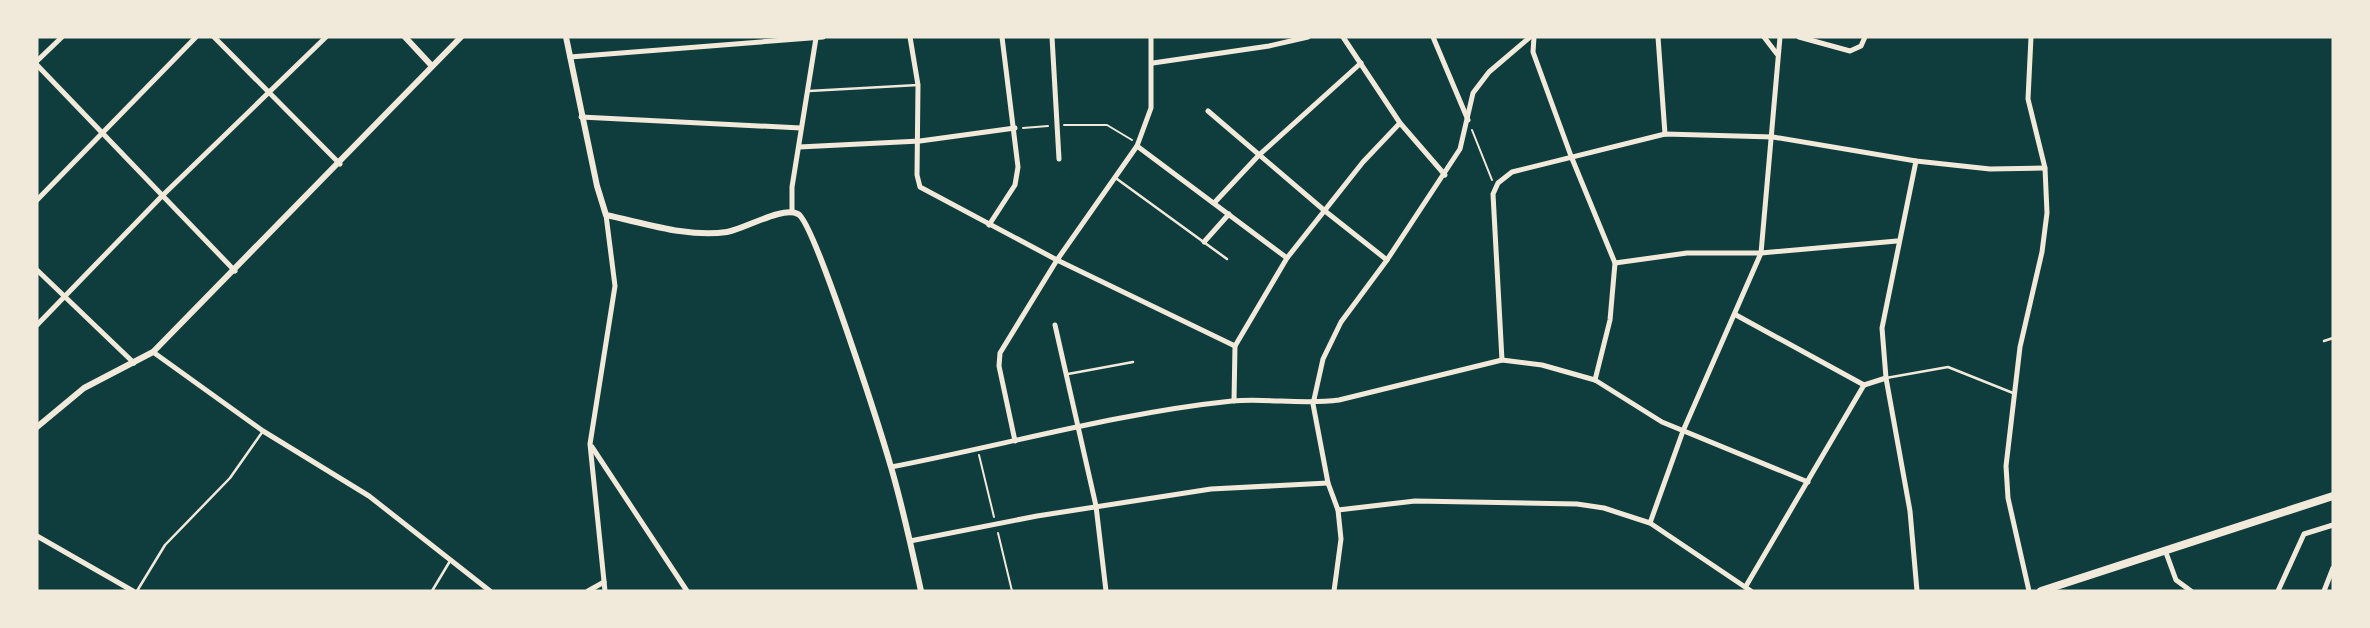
<svg xmlns="http://www.w3.org/2000/svg" width="2370" height="628" viewBox="0 0 2370 628" font-family="'Sofia Sans Condensed',sans-serif">
<style>
.lines{fill:none;stroke-linecap:round;stroke-linejoin:round}
.path{stroke:#f1e9da;stroke-width:2}
.service{stroke:#f1e9da;stroke-width:2.5}
.minor{stroke:#f1e9da;stroke-width:5}
.tertiary{stroke:#f1e9da;stroke-width:6}
.primary{stroke:#f1e9da;stroke-width:8}
</style>
<rect width="100%" height="100%" fill="#0f3d3e"/>
<g class="lines">
<g class="path">
<path d="M 1064,125 L 1107,125 L 1132,140"/>
<path d="M 1023,128 L 1048,126"/>
<path d="M 1472,130 L 1492,180"/>
<path d="M 979,455 L 994,517"/>
<path d="M 998,533 L 1012,591"/>
</g>
<g class="service">
<path d="M 809,91 L 918,85"/>
<path d="M 1117,179 L 1227,259"/>
<path d="M 2324,341 L 2333,338"/>
<path d="M 1068,374 L 1133,362"/>
<path d="M 1886,378 L 1948,367 L 2013,393"/>
<path d="M 137,591 L 165,545 L 230,478 L 263,431"/>
<path d="M 432,591 L 450,561"/>
</g>
<g class="minor">
<path d="M 214,37 L 340,164"/>
<path d="M 910,37 L 918,85 L 917,175 L 920,187 L 1057,260 L 1235,346"/>
<path d="M 1052,37 L 1059,159"/>
<path d="M 1343,37 L 1400,123 L 1445,175"/>
<path d="M 1433,37 L 1468,120"/>
<path d="M 1534,37 L 1533,52 L 1571,156 L 1615,263 L 1610,320 L 1595,380"/>
<path d="M 1658,37 L 1665,134"/>
<path d="M 1764,37 L 1777,54"/>
<path d="M 1799,37 L 1850,51 L 1861,46 L 1865,37"/>
<path d="M 570,57 L 823,37"/>
<path d="M 37,61 L 62,37"/>
<path d="M 1153,63 L 1269,46 L 1308,37"/>
<path d="M 37,65 L 235,271"/>
<path d="M 1208,111 L 1325,211 L 1387,260"/>
<path d="M 581,117 L 801,128"/>
<path d="M 1137,146 L 1287,258"/>
<path d="M 799,147 L 920,141 L 1015,128"/>
<path d="M 1916,161 L 1882,328 L 1886,378 L 1910,511 L 1917,591"/>
<path d="M 37,200 L 196,37"/>
<path d="M 1215,202 L 1259,155 L 1361,63"/>
<path d="M 792,212 L 792,187 L 816,38"/>
<path d="M 989,225 L 1015,185 L 1018,167 L 1002,37"/>
<path d="M 1204,242 L 1229,214"/>
<path d="M 1615,263 L 1687,253 L 1761,253 L 1897,241"/>
<path d="M 37,270 L 134,363"/>
<path d="M 1736,315 L 1864,385 L 1886,378"/>
<path d="M 37,325 L 162,196 L 326,37"/>
<path d="M 1055,325 L 1096,506 L 1106,591"/>
<path d="M 153,352 L 263,431 L 369,496 L 490,591"/>
<path d="M 1502,360 L 1493,194 L 1498,183 L 1512,172 L 1665,134 L 1773,137 L 1916,161 L 1990,169 L 2045,168"/>
<path d="M 1234,401 L 1235,346 L 1287,258 L 1363,162 L 1400,123"/>
<path d="M 1015,441 L 999,366 L 1000,353 L 1057,260 L 1137,146 L 1151,108 L 1151,37"/>
<path d="M 592,447 L 687,591"/>
<path d="M 891,467 C 1005,445 1117,413 1232,401 C 1268,398 1303,405 1339,400 L 1502,360 L 1542,365 L 1595,380 L 1662,422 L 1808,482"/>
<path d="M 1338,510 L 1415,501 L 1577,504 L 1604,508 L 1650,523 L 1751,591"/>
<path d="M 1650,523 L 1683,431 L 1761,253 L 1780,37"/>
<path d="M 37,536 L 133,591"/>
<path d="M 910,541 L 1037,516 L 1211,489 L 1328,483"/>
<path d="M 2165,550 L 2176,580 L 2191,591"/>
<path d="M 1746,586 L 1864,385"/>
<path d="M 588,591 L 604,582"/>
<path d="M 605,591 L 590,444 L 615,286 L 606,215"/>
<path d="M 1334,591 L 1341,539 L 1338,510 L 1328,483 L 1313,404 L 1323,359 L 1341,322 L 1387,260 L 1460,149 L 1473,93 L 1489,72 L 1530,37"/>
<path d="M 2029,591 L 2008,498 L 2006,466 L 2020,347 L 2042,252 L 2047,213 L 2045,168 L 2028,99 L 2031,37"/>
<path d="M 2278,591 L 2304,534 L 2333,525"/>
<path d="M 2324,591 L 2333,568"/>
</g>
<g class="tertiary">
<path d="M 405,37 L 431,65"/>
<path d="M 566,37 L 597,186 L 606,215 C 644,223 688,238 727,232 C 745,229 782,206 798,214 C 814,221 882,436 891,467 C 903,508 912,550 921,591"/>
<path d="M 37,427 L 84,388 L 153,352 L 461,37"/>
</g>
<path class="primary" d="M 2041,591 L 2333,496"/>
</g>
<rect width="2370" height="628" fill="none" stroke="#f1e9da" stroke-width="77"/>
</svg>
